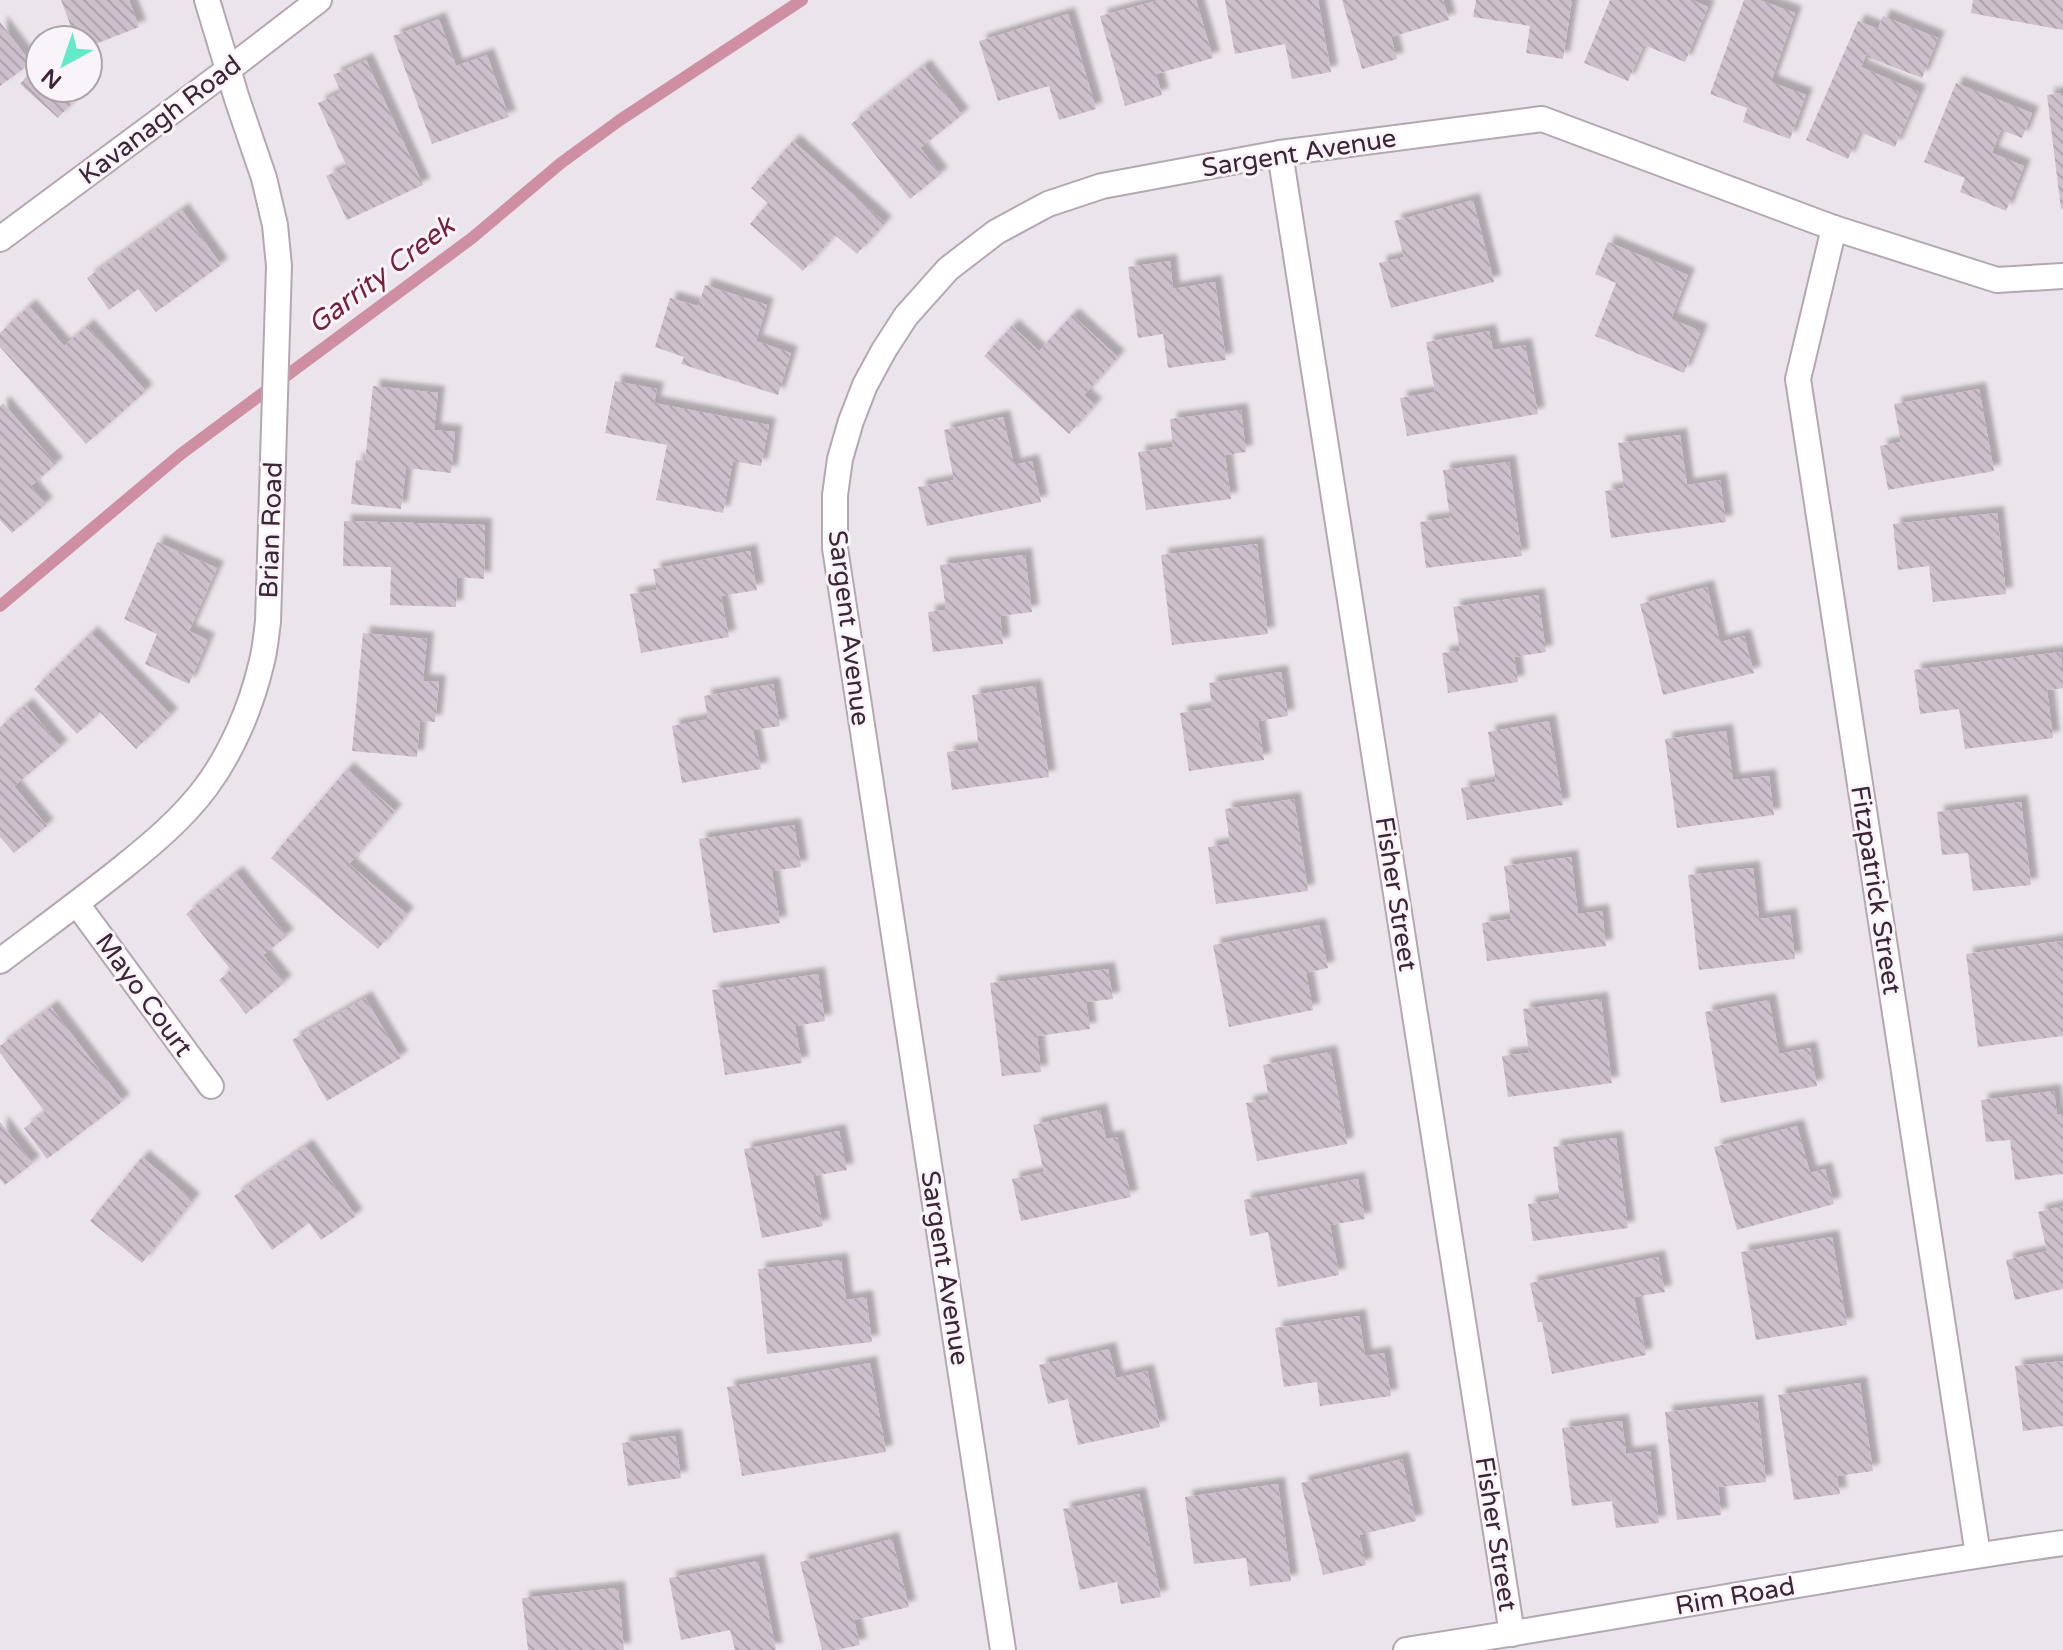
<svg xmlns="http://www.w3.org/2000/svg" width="2063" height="1650" viewBox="0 0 2063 1650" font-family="'Varela Round',sans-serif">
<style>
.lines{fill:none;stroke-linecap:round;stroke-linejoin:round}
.stream{stroke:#ce8fa3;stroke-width:12}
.building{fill:url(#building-back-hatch);filter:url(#shadow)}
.minor-casing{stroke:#b4a7b2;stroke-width:28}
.minor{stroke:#fff;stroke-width:24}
.labels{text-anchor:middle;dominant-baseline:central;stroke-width:6;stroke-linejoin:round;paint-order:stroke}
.street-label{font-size:26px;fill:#3d2437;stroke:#f9f4f9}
.water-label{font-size:28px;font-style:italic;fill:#76213b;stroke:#f9f4f9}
</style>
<defs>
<pattern id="building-back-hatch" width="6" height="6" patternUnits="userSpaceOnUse" patternTransform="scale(2)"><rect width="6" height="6" fill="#cdc0cc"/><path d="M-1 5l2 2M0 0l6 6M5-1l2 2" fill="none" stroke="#b1a5b0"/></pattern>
<filter id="shadow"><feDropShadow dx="7" dy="-7" stdDeviation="2" flood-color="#0004"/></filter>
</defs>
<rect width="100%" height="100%" fill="#ece4ec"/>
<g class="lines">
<path class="stream" d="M 0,606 L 181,454 L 472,238 L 561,163 L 620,120 L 802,0"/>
</g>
<g class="building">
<path d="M 61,0 L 129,0 L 139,27 L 88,47 L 88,40 L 76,40 Z"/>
<path d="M 1159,0 L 1196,0 L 1213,58 L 1156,74 L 1162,95 L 1125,106 L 1100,16 Z"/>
<path d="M 1225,0 L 1318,0 L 1331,72 L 1292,79 L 1285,44 L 1235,54 Z"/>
<path d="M 1342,0 L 1443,0 L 1449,20 L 1391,37 L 1397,59 L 1362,69 Z"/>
<path d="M 1476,0 L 1572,0 L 1563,59 L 1526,53 L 1530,26 L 1473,17 Z"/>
<path d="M 1610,0 L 1692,0 L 1708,7 L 1685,62 L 1644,45 L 1628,81 L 1584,63 Z"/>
<path d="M 1744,0 L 1759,0 L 1795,13 L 1771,82 L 1806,95 L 1790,139 L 1743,122 L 1747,108 L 1710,94 Z"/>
<path d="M 1973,0 L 2063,0 L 2063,30 L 1971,13 Z"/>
<path d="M 1068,14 L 1096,109 L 1059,120 L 1049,86 L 998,101 L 979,41 Z"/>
<path d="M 1883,16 L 1938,38 L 1922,78 L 1867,57 L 1874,37 L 1861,67 L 1919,92 L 1895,147 L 1860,132 L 1848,159 L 1806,140 L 1858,21 L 1878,29 Z"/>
<path d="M 439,19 L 456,66 L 487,55 L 509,117 L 432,144 L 393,36 Z"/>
<path d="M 0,22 L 31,63 L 0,86 Z"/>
<path d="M 366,60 L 423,185 L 347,220 L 326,176 L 347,167 L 318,103 L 341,92 L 333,75 Z"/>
<path d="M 40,61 L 40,88 L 76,88 L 81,93 L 58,118 L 20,84 Z"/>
<path d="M 924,66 L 962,115 L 920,148 L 941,174 L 910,199 L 851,124 Z"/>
<path d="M 1956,83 L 2032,113 L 2022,138 L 2001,130 L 1992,153 L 2024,166 L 2006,211 L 1960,192 L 1965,178 L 1924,162 Z"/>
<path d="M 2063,93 L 2063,209 L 2061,209 L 2047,95 Z"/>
<path d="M 793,141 L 885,223 L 857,254 L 835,235 L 803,271 L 750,224 L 768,203 L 751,188 Z"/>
<path d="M 1473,200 L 1494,282 L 1391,308 L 1379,263 L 1404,257 L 1394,221 Z"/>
<path d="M 182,210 L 221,265 L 156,312 L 138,289 L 109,310 L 87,278 Z"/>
<path d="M 1608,242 L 1688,275 L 1671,319 L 1701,331 L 1684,373 L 1595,336 L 1616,283 L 1595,274 Z"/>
<path d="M 1170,261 L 1173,289 L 1215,282 L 1226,360 L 1168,368 L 1163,334 L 1138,338 L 1128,267 Z"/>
<path d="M 705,285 L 767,305 L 756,341 L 791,353 L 778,395 L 681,364 L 684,357 L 655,347 L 670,298 L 698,306 Z"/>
<path d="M 29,306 L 64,346 L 87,326 L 146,391 L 86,444 L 0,347 L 0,333 Z"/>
<path d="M 1072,315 L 1118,357 L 1084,395 L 1095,405 L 1069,434 L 984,356 L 1012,326 L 1039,351 Z"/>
<path d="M 1489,331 L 1493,350 L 1525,345 L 1538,414 L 1407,436 L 1400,398 L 1435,392 L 1426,342 Z"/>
<path d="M 615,381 L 657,389 L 654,403 L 769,425 L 761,466 L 733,461 L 723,513 L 656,500 L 667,445 L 605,433 Z"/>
<path d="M 373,386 L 438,393 L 434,430 L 455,432 L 451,473 L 406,468 L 401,509 L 351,504 L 356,460 L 365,461 Z"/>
<path d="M 1979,389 L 1994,471 L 1888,490 L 1880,446 L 1901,442 L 1894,404 Z"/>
<path d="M 3,403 L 56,464 L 31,486 L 46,504 L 12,533 L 0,520 L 0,406 Z"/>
<path d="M 1241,410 L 1246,452 L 1225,455 L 1231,499 L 1146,510 L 1138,452 L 1173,447 L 1170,419 Z"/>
<path d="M 1003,417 L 1014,465 L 1032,461 L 1041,502 L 927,526 L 918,487 L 954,480 L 944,430 Z"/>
<path d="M 1680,435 L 1687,485 L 1720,480 L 1726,522 L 1611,538 L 1605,491 L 1624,488 L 1618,443 Z"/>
<path d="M 1509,462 L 1522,556 L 1426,568 L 1420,522 L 1450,518 L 1443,470 Z"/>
<path d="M 1997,513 L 2006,594 L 1933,602 L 1929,566 L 1898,570 L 1893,524 Z"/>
<path d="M 344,521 L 485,525 L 484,579 L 457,577 L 456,607 L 390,605 L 391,567 L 343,566 Z"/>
<path d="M 157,542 L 217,568 L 189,631 L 208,640 L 189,684 L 145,664 L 157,634 L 124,619 Z"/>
<path d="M 1257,544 L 1268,634 L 1172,645 L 1161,555 Z"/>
<path d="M 750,551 L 757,590 L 721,596 L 729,637 L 641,653 L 630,594 L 657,590 L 653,569 Z"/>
<path d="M 1025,555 L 1032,612 L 1000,616 L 1003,644 L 933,652 L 928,612 L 946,610 L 940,565 Z"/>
<path d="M 1707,587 L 1720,642 L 1744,636 L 1754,673 L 1663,695 L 1640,604 Z"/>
<path d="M 1538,595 L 1546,652 L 1514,657 L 1518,682 L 1448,693 L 1442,653 L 1460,651 L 1453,607 Z"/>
<path d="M 91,633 L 171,715 L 136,749 L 100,712 L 77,734 L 34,689 Z"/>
<path d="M 363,633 L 427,639 L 423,681 L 439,682 L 435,722 L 420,721 L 417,757 L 352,751 Z"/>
<path d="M 2061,652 L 2063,688 L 2047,690 L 2053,738 L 1965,749 L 1959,709 L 1920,714 L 1914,670 Z"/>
<path d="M 1281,672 L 1288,716 L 1258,721 L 1264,760 L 1189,771 L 1180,713 L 1212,708 L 1209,683 Z"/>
<path d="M 773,684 L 780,726 L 753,730 L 761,769 L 682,783 L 672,726 L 708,719 L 704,696 Z"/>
<path d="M 1035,686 L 1049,777 L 952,790 L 947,752 L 979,748 L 972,695 Z"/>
<path d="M 26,705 L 61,747 L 14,786 L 47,826 L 14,853 L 0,837 L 0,727 Z"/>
<path d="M 1549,721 L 1563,805 L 1467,820 L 1461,788 L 1496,782 L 1488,732 Z"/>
<path d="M 1726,731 L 1733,780 L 1769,776 L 1774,815 L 1677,828 L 1665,739 Z"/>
<path d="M 347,769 L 395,811 L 349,864 L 407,914 L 378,949 L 271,858 Z"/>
<path d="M 1294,799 L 1308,891 L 1216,904 L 1208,847 L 1230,844 L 1225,809 Z"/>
<path d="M 2021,802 L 2031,885 L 1973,891 L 1968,853 L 1942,855 L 1937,812 Z"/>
<path d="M 794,825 L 801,867 L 772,871 L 780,923 L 713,933 L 699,839 Z"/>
<path d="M 1571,857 L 1578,914 L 1602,911 L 1606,946 L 1487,961 L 1482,923 L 1511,919 L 1504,866 Z"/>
<path d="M 1753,868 L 1759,919 L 1790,915 L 1795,959 L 1699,970 L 1688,875 Z"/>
<path d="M 236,873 L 287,936 L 263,955 L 285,982 L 246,1014 L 219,980 L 231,970 L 186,914 Z"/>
<path d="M 1319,925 L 1328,968 L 1306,973 L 1313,1010 L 1229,1027 L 1213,945 Z"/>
<path d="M 2061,941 L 2063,955 L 2063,1036 L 1978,1047 L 1966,954 Z"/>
<path d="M 1108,969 L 1113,999 L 1086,1002 L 1090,1029 L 1037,1036 L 1041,1072 L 1002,1076 L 990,983 Z"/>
<path d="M 818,974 L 825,1021 L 795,1026 L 802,1063 L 725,1075 L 712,990 Z"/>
<path d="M 365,998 L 401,1058 L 327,1101 L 292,1040 Z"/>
<path d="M 1601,999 L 1612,1083 L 1508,1097 L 1502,1056 L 1529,1053 L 1523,1009 Z"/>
<path d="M 1769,1000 L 1779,1054 L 1810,1048 L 1817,1086 L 1721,1103 L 1705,1012 Z"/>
<path d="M 51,1007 L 123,1101 L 47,1159 L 24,1128 L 45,1112 L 0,1053 L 0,1046 Z"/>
<path d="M 1330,1052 L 1347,1144 L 1257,1161 L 1246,1103 L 1269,1099 L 1263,1065 Z"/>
<path d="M 2054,1091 L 2057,1115 L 2063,1114 L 2063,1174 L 2015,1180 L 2010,1140 L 1986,1142 L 1981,1100 Z"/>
<path d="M 1100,1110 L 1106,1139 L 1117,1137 L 1131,1197 L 1021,1221 L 1012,1179 L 1044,1172 L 1033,1125 Z"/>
<path d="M 0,1122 L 33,1163 L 5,1185 L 0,1179 Z"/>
<path d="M 1797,1126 L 1810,1173 L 1825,1169 L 1834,1204 L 1737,1230 L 1714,1147 Z"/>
<path d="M 839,1131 L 847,1170 L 813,1176 L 823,1226 L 762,1238 L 744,1149 Z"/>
<path d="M 1616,1138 L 1628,1228 L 1533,1241 L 1528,1204 L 1560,1199 L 1553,1147 Z"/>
<path d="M 306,1146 L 356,1216 L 321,1240 L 309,1223 L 272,1250 L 234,1196 Z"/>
<path d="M 142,1157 L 193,1200 L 142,1263 L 90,1221 Z"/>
<path d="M 1358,1179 L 1365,1219 L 1330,1225 L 1339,1275 L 1278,1287 L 1268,1232 L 1250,1236 L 1244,1200 Z"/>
<path d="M 2063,1206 L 2063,1289 L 2015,1300 L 2006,1260 L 2047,1251 L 2038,1212 Z"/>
<path d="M 1832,1237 L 1847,1325 L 1756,1340 L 1741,1252 Z"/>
<path d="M 1658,1257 L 1665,1292 L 1634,1297 L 1646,1355 L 1552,1374 L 1542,1322 L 1538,1322 L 1530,1283 Z"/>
<path d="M 841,1260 L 846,1300 L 866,1297 L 872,1342 L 767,1354 L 758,1269 Z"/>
<path d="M 1359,1316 L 1365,1356 L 1384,1353 L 1391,1396 L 1320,1406 L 1317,1382 L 1284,1387 L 1275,1328 Z"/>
<path d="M 1109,1349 L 1116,1378 L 1147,1371 L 1160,1427 L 1078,1445 L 1068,1399 L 1048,1404 L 1039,1365 Z"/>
<path d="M 2063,1361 L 2063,1426 L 2023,1431 L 2015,1366 Z"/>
<path d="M 870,1363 L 886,1452 L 742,1476 L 727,1387 Z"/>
<path d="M 1860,1383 L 1873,1471 L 1837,1476 L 1840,1494 L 1794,1500 L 1778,1395 Z"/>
<path d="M 1757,1402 L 1766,1482 L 1718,1487 L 1721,1515 L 1677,1520 L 1665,1412 Z"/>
<path d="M 1622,1421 L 1626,1454 L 1650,1451 L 1659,1523 L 1616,1528 L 1612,1501 L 1572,1506 L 1562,1428 Z"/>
<path d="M 675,1436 L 681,1478 L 628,1486 L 622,1443 Z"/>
<path d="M 1402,1459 L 1416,1521 L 1359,1535 L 1366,1565 L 1323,1575 L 1301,1483 Z"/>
<path d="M 1278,1484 L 1291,1581 L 1250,1586 L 1246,1558 L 1194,1564 L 1185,1497 Z"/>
<path d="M 1139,1494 L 1161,1597 L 1121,1604 L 1117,1582 L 1080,1590 L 1063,1509 Z"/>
<path d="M 892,1539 L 909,1607 L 854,1620 L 860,1645 L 836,1650 L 822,1650 L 800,1562 Z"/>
<path d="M 758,1561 L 776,1650 L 735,1650 L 730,1630 L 681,1640 L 669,1578 Z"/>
<path d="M 618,1588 L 624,1650 L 528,1650 L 522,1598 Z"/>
</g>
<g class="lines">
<g class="minor-casing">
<g id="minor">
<path d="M 1280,153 L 1512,1634"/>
<path d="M 1834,228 L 1798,379 L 1978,1555"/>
<path d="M 0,239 L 229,69 L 319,0"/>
<path d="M 77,904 L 211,1086"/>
<path d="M 0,961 C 41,930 82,900 122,868 C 152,844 183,818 206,787 C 232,752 251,707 261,665 C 265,651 266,636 268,622 L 279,266 L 275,225 L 264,178 L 237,99 L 207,0"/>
<path d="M 1003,1650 L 835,548 L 835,495 L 840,459 L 851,421 L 865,385 L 884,350 L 906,316 L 948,269 L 996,232 L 1048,204 L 1102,186 L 1280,153 L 1542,119 L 1834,228 L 1997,280 L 2063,276"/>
<path d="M 1406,1650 C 1626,1617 1843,1574 2063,1543"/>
</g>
</g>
<use href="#minor" class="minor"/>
</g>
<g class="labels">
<g class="street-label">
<text transform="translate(160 120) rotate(-37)">Kavanagh Road</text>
<text transform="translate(1299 153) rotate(-9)">Sargent Avenue</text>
<text transform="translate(271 530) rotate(-88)">Brian Road</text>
<text transform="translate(849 628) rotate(83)">Sargent Avenue</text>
<text transform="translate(1876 890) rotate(81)">Fitzpatrick Street</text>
<text transform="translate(1396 894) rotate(81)">Fisher Street</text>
<text transform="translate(144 995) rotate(54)">Mayo Court</text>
<text transform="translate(945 1268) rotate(81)">Sargent Avenue</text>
<text transform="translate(1496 1534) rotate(81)">Fisher Street</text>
<text transform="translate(1735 1596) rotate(-10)">Rim Road</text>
</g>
<g class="water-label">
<text transform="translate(381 275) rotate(-37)">Garrity Creek</text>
</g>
</g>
<g transform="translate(64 64) rotate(220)"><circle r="38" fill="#f9f4f9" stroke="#aea1ab" stroke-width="2"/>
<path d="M0-6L14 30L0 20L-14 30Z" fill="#64eacb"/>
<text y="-12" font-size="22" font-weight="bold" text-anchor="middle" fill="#3d2437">N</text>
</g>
</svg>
